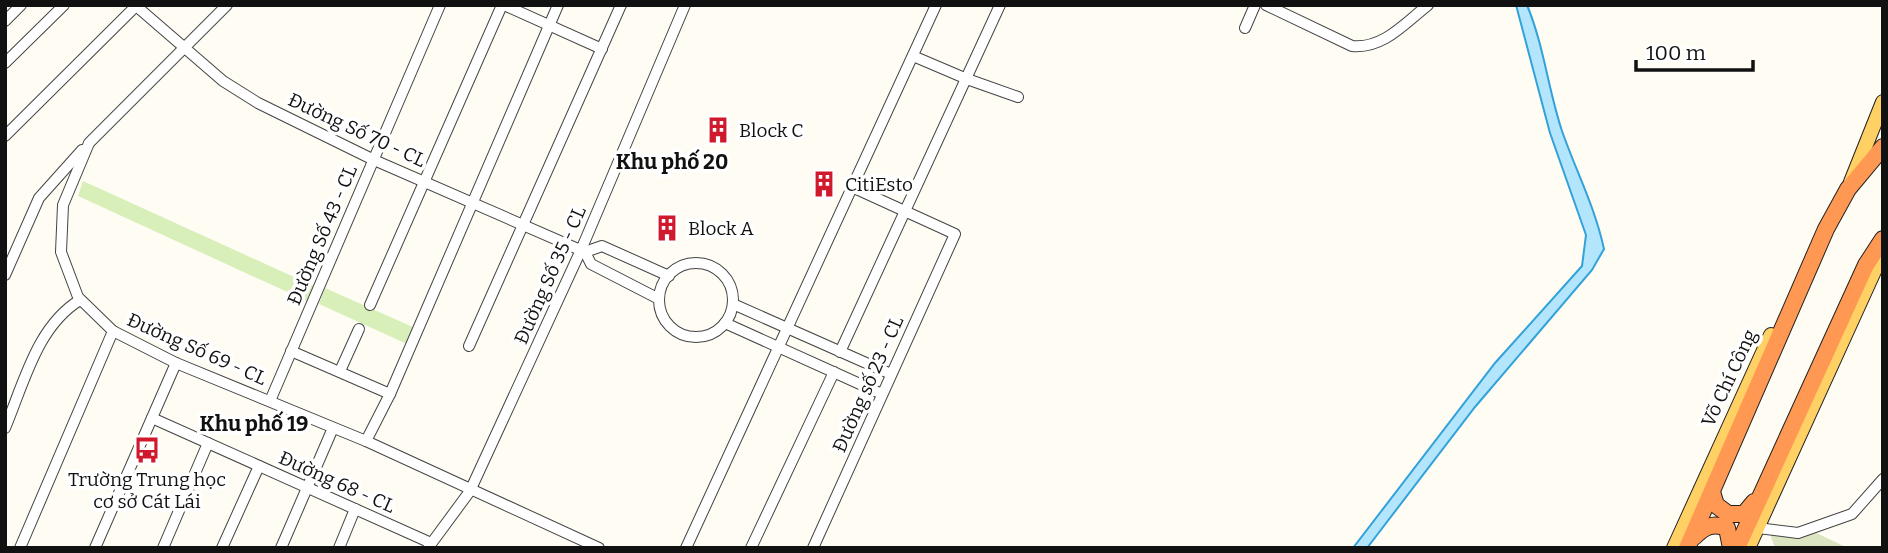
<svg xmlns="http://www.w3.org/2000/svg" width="1888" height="553" viewBox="0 0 1888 553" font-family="Bitter,serif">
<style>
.green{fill:#d8efb9}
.cemetery{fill:#dbe5c1}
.water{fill:#b3e5fc;stroke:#33a1da;stroke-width:2}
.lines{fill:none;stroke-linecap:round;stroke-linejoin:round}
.minor-casing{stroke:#444;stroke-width:12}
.major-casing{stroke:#222;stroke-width:16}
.highway-casing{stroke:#222;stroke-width:18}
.minor{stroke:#fff;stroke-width:10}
.major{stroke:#ffd164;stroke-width:14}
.highway{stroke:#ff9852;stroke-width:16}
.labels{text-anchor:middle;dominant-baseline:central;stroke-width:7;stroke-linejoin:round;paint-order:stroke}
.street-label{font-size:19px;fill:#111;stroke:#fff}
.poi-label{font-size:19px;fill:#111;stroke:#fff;text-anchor:start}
.neighbourhood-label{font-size:21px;font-weight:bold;fill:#111;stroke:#fff}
</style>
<rect width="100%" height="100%" fill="#fffcf4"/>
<g class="green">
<path d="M 83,181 L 316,287 L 309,302 L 78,196 Z"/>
<path d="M 325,288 L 415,328 L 407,344 L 319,304 Z"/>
</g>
<path class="cemetery" d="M 1812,531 L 1848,548 L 1775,548 L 1770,534 Z"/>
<path class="water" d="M 1516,5 L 1527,5 C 1544,46 1548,89 1562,131 C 1576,171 1595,207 1604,249 L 1592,270 L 1475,407 L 1367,548 L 1353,548 L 1495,363 L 1582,266 L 1586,235 L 1550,133 Z"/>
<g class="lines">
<g class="minor-casing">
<g id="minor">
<path d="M 135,5 L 223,81 L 258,103 L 374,160 L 585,252 L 591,264 L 659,299"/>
<path d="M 227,5 L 89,143 L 63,205 L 61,252 L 78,297 L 113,331 L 176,363 L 366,441 L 599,548"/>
<path d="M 504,5 L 602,49"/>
<path d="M 1266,5 L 1352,46 C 1383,49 1404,24 1428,5"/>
<path d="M 5,21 L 21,5"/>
<path d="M 1245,28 L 1255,5"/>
<path d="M 913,56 L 967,79 L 1018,97"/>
<path d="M 5,63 L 64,5"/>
<path d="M 5,136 L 136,6"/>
<path d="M 585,252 L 602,246 L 669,276"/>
<circle cx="696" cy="300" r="37"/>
<path d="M 5,275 L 39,198 L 82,150"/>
<path d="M 733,304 L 891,374"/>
<path d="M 370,305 L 502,5"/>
<path d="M 725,323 L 882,394"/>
<path d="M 469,346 L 621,5"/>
<path d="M 291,351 L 390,394"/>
<path d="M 840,352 L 1000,5"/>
<path d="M 340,371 L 359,329"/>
<path d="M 270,401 L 440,5"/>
<path d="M 152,418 L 431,543"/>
<path d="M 5,428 C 24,383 37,326 80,300"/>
<path d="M 366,441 L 390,394 L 558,5"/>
<path d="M 1750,527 L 1798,533 L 1852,514 L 1883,479"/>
<path d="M 20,548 L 113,331"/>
<path d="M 95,548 L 176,363"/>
<path d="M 163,548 L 208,443"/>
<path d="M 222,548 L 259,466"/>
<path d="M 281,548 L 333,428"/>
<path d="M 339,548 L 355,509"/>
<path d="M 428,548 L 470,491 L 581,250 L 685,5"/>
<path d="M 686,548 L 936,5"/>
<path d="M 751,548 L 834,372"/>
<path d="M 813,548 L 955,234 L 852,187"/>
</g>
</g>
<g class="major-casing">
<g id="major">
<path d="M 1851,182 L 1883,102"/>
<path d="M 1674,548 L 1771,335"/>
<path d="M 1748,548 L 1875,269 L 1882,244"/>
</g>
</g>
<g class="highway-casing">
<g id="highway">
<path d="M 1712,492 L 1716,505 L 1728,514 L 1744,514 L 1754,502"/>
<path d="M 1694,537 C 1704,527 1713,522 1727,528 L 1731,548"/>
<path d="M 1687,548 L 1826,229 L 1848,189 L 1883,147"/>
<path d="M 1737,548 L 1866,265 L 1883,239"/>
</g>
</g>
<use href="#minor" class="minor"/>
<use href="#major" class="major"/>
<use href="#highway" class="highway"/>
</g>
<defs>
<g id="building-bare" transform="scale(2.1)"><path d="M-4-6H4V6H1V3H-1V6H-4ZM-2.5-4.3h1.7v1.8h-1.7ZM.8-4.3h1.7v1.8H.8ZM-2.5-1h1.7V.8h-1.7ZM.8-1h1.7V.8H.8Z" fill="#d0192c" stroke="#fff" stroke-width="2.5" paint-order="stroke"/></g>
<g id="bus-bare" transform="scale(2.1)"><path d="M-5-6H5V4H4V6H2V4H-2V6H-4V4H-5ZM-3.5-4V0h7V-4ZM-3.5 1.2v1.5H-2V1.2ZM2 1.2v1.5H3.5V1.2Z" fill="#d0192c" stroke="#fff" stroke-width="2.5" paint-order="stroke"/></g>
</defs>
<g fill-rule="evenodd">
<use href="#building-bare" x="718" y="130"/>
<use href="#building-bare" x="824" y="184"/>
<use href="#building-bare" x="667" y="228"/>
<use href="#bus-bare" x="147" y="450"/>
</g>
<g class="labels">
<g class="street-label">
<text transform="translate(357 130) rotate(25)">Đường Số 70 - CL</text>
<text transform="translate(322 235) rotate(-67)">Đường Số 43 - CL</text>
<text transform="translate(550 275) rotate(-66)">Đường Số 35 - CL</text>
<text transform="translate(197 349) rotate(24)">Đường Số 69 - CL</text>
<text transform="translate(1729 378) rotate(-65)">Võ Chí Công</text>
<text transform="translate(868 384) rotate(-66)">Đường số 23 - CL</text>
<text transform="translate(337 482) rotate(24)">Đường 68 - CL</text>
</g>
<g class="poi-label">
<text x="739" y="130">Block C</text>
<text x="845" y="184">CitiEsto</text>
<text x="688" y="228">Block A</text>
<text x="147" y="479" text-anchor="middle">Trường Trung học<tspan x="147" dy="22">cơ sở Cát Lái</tspan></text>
</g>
<g class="neighbourhood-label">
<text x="672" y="162">Khu phố 20</text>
<text x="254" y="424">Khu phố 19</text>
</g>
</g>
<rect width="1888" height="553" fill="none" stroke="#111111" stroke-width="14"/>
<path d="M1636 60v10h117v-10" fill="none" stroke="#111111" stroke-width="3.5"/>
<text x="1646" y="60" font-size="21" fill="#111111" stroke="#ffffff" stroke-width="5" paint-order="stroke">100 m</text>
</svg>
